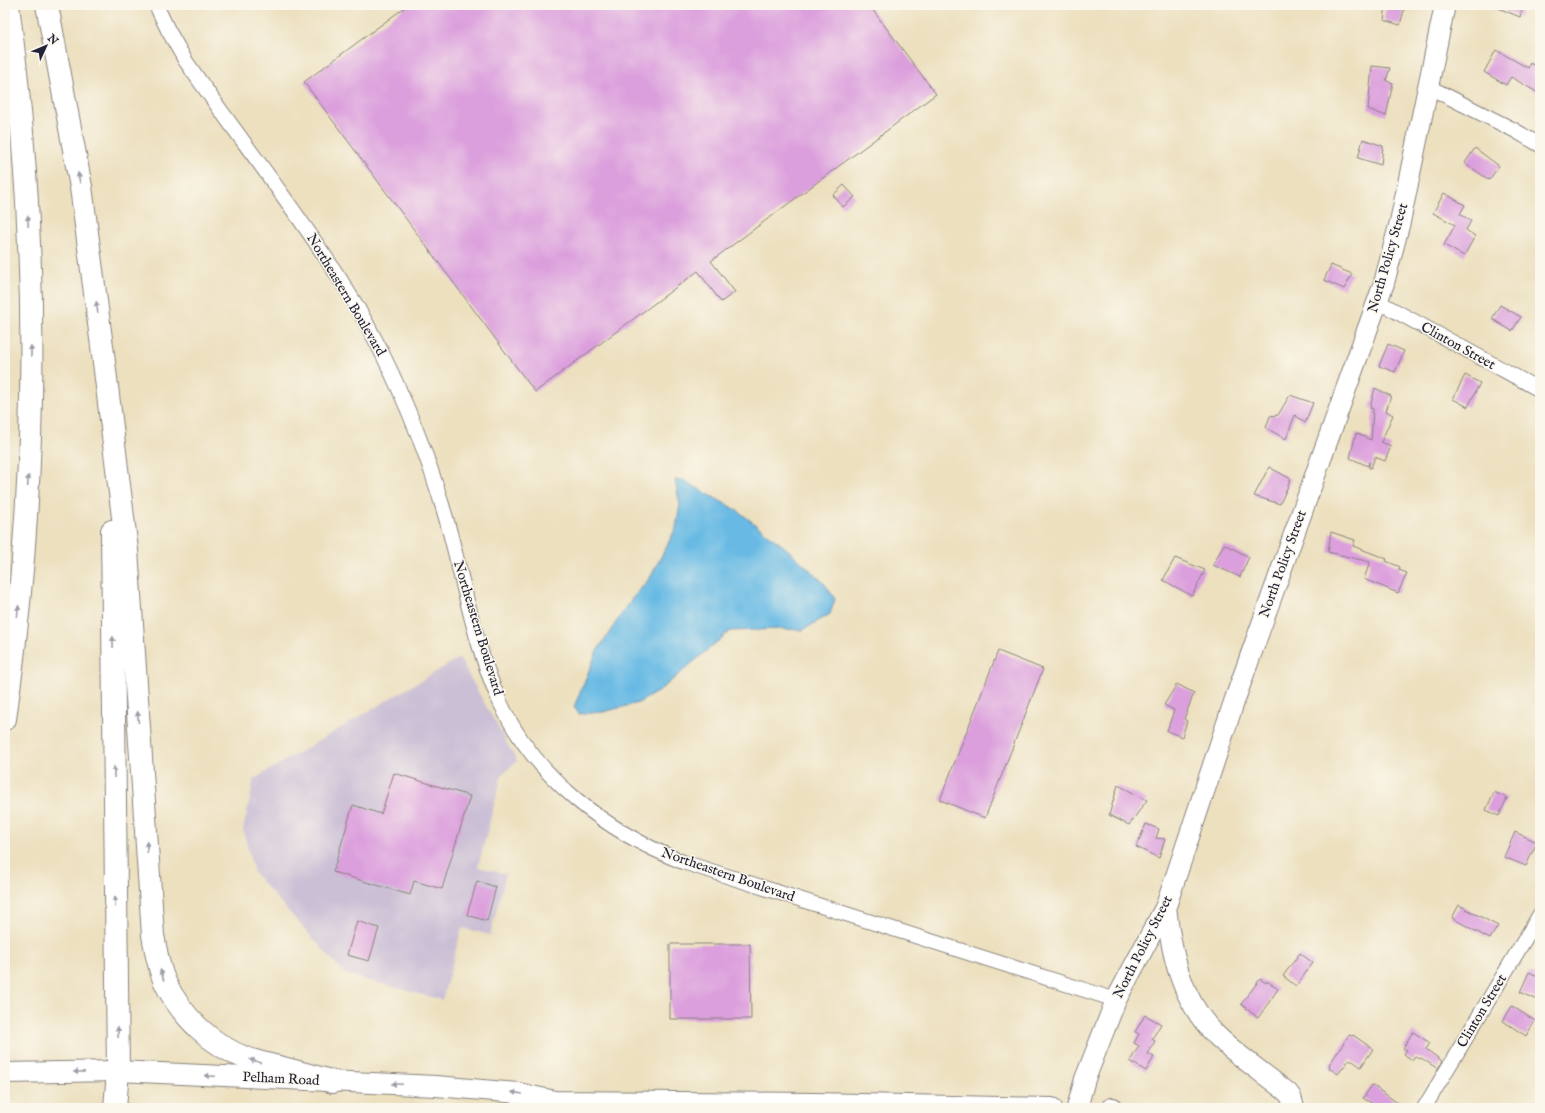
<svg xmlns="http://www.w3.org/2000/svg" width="1545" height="1113" viewBox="0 0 1545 1113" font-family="'IM FELL English',serif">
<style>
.industrial{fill:#cbbfd5}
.water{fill:#68bae4;stroke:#456e90}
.building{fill:#db9fdd}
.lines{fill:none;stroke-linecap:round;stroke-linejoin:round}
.street-casing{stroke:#87817d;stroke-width:16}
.secondary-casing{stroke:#87817d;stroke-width:22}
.highway-casing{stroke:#87817d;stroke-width:24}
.street{stroke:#fff;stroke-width:14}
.secondary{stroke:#fff;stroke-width:20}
.highway{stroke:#fff;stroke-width:22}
.oneway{fill:#9c9ca7}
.labels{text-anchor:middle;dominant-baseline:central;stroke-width:3;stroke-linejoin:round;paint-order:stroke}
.street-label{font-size:14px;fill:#22223b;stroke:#fbf7ec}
</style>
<rect width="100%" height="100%" fill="#fbf7ec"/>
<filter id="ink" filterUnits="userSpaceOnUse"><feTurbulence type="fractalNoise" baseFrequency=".025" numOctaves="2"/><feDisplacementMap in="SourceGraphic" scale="8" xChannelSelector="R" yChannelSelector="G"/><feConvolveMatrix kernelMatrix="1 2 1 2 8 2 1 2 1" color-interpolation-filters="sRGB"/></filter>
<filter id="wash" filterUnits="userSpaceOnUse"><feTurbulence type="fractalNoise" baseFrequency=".012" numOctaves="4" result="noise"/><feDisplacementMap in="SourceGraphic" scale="16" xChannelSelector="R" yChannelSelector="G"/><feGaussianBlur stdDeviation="0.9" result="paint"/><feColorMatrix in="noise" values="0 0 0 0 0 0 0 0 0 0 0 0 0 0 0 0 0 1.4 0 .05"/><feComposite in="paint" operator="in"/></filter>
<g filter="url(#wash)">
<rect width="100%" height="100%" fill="#ece0bf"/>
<path class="industrial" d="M 459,658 L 517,761 L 502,774 L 478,867 L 506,874 L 490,935 L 462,928 L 442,1000 L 345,974 L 254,873 L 243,830 L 254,779 Z"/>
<path class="water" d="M 675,480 L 683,480 L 738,511 L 787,549 L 824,583 L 835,599 L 830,614 L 803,630 L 779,629 L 730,631 L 659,691 L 638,703 L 603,712 L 579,714 L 574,707 L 597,651 L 631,600 L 650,578 L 676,528 L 680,505 Z"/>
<g id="blocks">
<g class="building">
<path d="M 408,5 L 869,5 L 936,94 L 711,261 L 735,292 L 721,302 L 698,271 L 535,392 L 304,82 Z"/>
<path d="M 1386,5 L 1392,5 L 1404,10 L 1400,25 L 1384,20 Z"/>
<path d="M 1491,5 L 1523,5 L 1520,17 Z"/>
<path d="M 1496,50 L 1528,68 L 1530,63 L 1540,69 L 1540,94 L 1511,77 L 1506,85 L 1484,72 Z"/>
<path d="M 1372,66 L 1390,68 L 1386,81 L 1393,83 L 1386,116 L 1368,109 Z"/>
<path d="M 1363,139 L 1383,146 L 1381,165 L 1358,158 Z"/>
<path d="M 1475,148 L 1499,166 L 1489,180 L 1465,163 Z"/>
<path d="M 844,185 L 855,197 L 843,207 L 833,195 Z"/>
<path d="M 1444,193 L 1465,205 L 1460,214 L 1471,221 L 1466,230 L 1475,236 L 1464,256 L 1444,245 L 1455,225 L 1433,213 Z"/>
<path d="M 1331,265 L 1352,274 L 1344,289 L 1324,280 Z"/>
<path d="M 1500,305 L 1521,317 L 1512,331 L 1492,319 Z"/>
<path d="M 1388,344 L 1404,351 L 1395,372 L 1379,366 Z"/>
<path d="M 1465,375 L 1480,383 L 1468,407 L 1453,399 Z"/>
<path d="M 1375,388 L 1391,396 L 1386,411 L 1393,415 L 1381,442 L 1391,446 L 1385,461 L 1375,457 L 1371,468 L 1369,468 L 1369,462 L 1368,466 L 1350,458 L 1356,433 L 1371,440 L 1373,409 L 1370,408 Z"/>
<path d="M 1290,395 L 1313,403 L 1305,423 L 1295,415 L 1286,439 L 1266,428 L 1270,416 L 1278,415 Z"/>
<path d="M 1269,467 L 1291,479 L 1280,504 L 1254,496 Z"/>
<path d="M 1331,532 L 1355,540 L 1353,546 L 1387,559 L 1386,561 L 1400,567 L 1399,570 L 1407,573 L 1398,593 L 1364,579 L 1370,562 L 1328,552 Z"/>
<path d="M 1224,544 L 1249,557 L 1240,577 L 1213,565 Z"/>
<path d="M 1175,558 L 1205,570 L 1192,596 L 1163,580 Z"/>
<path d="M 998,651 L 1043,669 L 985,818 L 940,800 Z"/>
<path d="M 1177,684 L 1194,693 L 1184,719 L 1187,721 L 1182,737 L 1167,731 L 1174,710 L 1164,705 Z"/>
<path d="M 394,773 L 470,796 L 442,889 L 414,881 L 410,895 L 333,872 L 353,805 L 381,814 Z"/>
<path d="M 1118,785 L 1147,800 L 1129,825 L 1109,815 Z"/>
<path d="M 1494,792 L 1507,798 L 1499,816 L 1486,810 Z"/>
<path d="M 1146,824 L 1159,829 L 1156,838 L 1165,839 L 1159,858 L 1136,847 Z"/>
<path d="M 1515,832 L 1537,842 L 1526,866 L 1504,857 Z"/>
<path d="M 477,881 L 496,887 L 487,921 L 467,915 Z"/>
<path d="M 1459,905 L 1498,926 L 1490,939 L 1452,918 Z"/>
<path d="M 357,921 L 379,928 L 369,961 L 347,955 Z"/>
<path d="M 670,944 L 750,944 L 751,1019 L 670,1019 Z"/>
<path d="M 1300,953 L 1313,963 L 1296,986 L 1283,976 Z"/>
<path d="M 1529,972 L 1540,977 L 1540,1001 L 1520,992 Z"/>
<path d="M 1260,979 L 1266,983 L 1267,981 L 1278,989 L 1258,1018 L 1241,1004 Z"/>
<path d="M 1512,1006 L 1535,1021 L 1526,1036 L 1503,1021 Z"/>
<path d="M 1145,1015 L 1161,1024 L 1152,1039 L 1155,1041 L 1148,1054 L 1154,1057 L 1146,1071 L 1130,1061 L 1139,1046 L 1134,1043 L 1139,1034 L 1135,1032 Z"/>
<path d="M 1413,1032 L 1430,1043 L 1426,1049 L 1442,1061 L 1438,1069 L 1421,1058 L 1420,1059 L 1415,1056 L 1412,1060 L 1404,1054 L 1407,1050 L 1403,1048 Z"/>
<path d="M 1349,1035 L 1352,1036 L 1353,1035 L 1373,1049 L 1361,1067 L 1350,1059 L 1338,1074 L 1329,1068 L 1330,1066 L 1329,1065 Z"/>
<path d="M 1372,1085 L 1405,1108 L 1368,1108 L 1371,1103 L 1363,1098 Z"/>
</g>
</g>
</g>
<g filter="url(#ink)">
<use href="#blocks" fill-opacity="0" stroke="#87817d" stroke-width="1"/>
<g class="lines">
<g class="street-casing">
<g id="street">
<path d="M 156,5 L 168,30 L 185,60 C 230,126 280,188 324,255 C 344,284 363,315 379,347 C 408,405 432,466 449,529 C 464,584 476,650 500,702 C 535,778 607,832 683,862 L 1116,1000"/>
<path d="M 1427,86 L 1514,130 L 1540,145"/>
<path d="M 1377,301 L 1540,390"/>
<path d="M 1424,1108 L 1540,914"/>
</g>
</g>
<g class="secondary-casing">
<g id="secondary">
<path d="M 1166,906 C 1171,953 1181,1001 1217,1036 C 1239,1057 1265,1074 1288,1093 L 1291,1097 L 1294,1108"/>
<path d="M 5,1073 L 118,1071 L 436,1086 L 518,1093 L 555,1101 L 814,1103 L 1052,1108"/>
<path d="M 1077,1108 L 1085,1079 L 1116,1000 L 1166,906 L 1235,699 L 1384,283 L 1400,222 L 1445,5"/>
<path d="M 1112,1108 L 1113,1108"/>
</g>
</g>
<g class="highway-casing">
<g id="highway">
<path d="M 47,5 L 81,187 L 102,346 L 127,550 L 153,935 C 156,951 158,967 165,982 C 181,1016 212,1046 248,1059 C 264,1064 281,1067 298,1072 C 309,1075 321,1078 333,1082"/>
<path d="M 112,531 L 118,1071 L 115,1108"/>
<path d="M 5,719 C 39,483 40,242 8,5"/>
</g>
</g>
<use href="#street" class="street"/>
<use href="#secondary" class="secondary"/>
<use href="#highway" class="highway"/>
</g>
<defs><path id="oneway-solid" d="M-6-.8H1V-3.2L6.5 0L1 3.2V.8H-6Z"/></defs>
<g class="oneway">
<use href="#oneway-solid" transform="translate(79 178) rotate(-100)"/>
<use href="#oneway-solid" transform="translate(28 221) rotate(-93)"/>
<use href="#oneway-solid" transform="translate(97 307) rotate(-98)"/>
<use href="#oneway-solid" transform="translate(31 351) rotate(-90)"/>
<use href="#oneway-solid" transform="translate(28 481) rotate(-87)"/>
<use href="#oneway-solid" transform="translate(18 611) rotate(-84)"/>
<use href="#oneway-solid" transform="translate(113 642) rotate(-91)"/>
<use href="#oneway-solid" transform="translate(138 717) rotate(-94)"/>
<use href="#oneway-solid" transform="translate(114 772) rotate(-91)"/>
<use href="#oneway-solid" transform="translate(147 847) rotate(-94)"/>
<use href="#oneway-solid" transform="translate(115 902) rotate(-91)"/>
<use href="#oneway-solid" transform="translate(162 975) rotate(-108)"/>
<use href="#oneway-solid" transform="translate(118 1032) rotate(-91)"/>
<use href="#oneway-solid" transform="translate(255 1061) rotate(-163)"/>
<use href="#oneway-solid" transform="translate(79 1072) rotate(179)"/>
<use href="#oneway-solid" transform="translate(210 1076) rotate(-177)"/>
<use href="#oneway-solid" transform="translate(397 1084) rotate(-177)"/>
<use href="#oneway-solid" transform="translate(517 1093) rotate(-171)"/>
</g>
</g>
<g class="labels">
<g class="street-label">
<text transform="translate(1388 258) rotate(-74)">North Policy Street</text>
<text transform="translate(346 295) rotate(59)">Northeastern Boulevard</text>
<text transform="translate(1458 346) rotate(29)">Clinton Street</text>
<text transform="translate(1283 564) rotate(-70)">North Policy Street</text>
<text transform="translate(478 628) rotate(73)">Northeastern Boulevard</text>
<text transform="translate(728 875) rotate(19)">Northeastern Boulevard</text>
<text transform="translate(1143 947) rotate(-63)">North Policy Street</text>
<text transform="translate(1482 1011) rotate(-59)">Clinton Street</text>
<text transform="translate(281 1079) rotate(3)">Pelham Road</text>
</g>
</g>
<rect width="1545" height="1113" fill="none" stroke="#fbf7ec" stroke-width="20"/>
<g transform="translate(46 46) rotate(46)" stroke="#fbf7ec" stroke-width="3" paint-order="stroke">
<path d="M0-3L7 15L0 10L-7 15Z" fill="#22223b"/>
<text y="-6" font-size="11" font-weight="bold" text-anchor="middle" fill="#22223b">N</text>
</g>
</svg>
